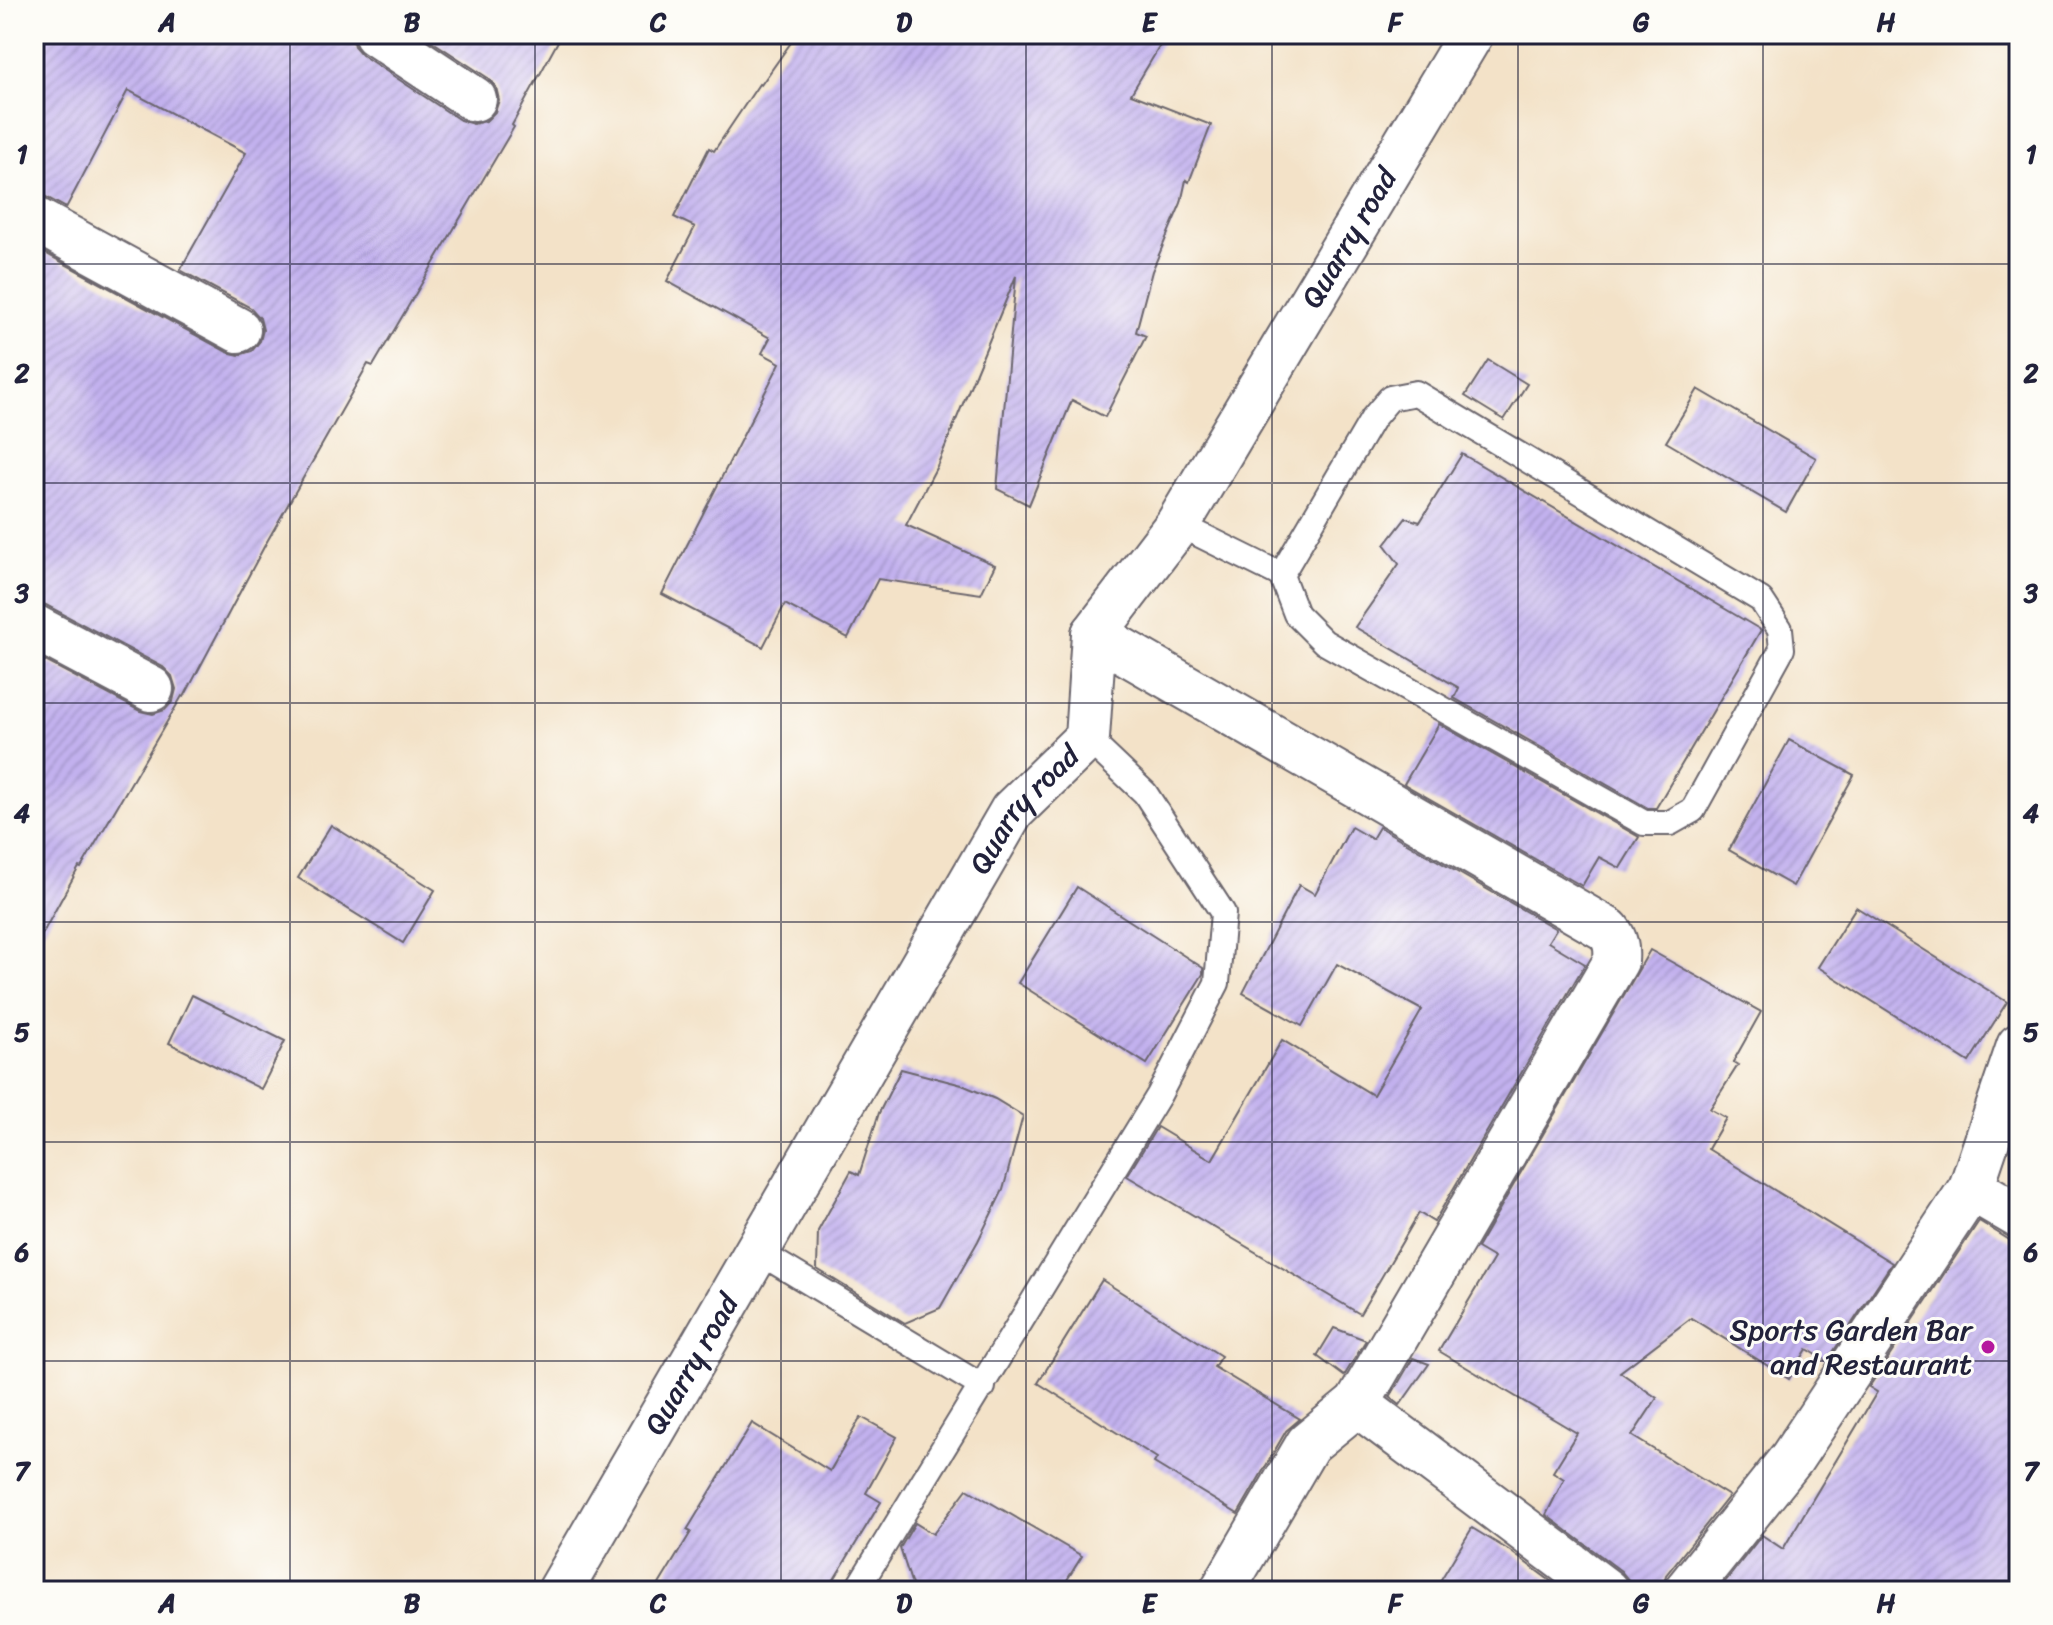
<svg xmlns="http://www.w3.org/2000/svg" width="2053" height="1625" viewBox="0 0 2053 1625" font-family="Sriracha,sans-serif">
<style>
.building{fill:url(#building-hatch)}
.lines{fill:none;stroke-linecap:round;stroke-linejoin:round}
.service-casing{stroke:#6b656c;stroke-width:28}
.minor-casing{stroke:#6b656c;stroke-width:48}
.service{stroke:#fff;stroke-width:24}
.minor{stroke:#fff;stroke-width:44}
.grid{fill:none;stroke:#22223b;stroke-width:2;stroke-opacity:0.55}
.poi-dot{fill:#b5179e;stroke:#fdfcf7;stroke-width:3}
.labels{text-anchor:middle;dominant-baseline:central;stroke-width:6;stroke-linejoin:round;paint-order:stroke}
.street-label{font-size:30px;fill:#22223b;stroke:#fdfcf7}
.poi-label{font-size:30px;fill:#22223b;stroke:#fdfcf7;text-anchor:end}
.neatline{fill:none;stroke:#22223b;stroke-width:3}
.grid-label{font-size:26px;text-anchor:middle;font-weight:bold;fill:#22223b}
</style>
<defs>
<pattern id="building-hatch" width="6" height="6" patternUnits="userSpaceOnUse" patternTransform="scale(2)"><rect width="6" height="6" fill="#c2b1ee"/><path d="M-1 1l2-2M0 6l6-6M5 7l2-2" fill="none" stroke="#a698cd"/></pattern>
</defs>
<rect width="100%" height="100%" fill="#fdfcf7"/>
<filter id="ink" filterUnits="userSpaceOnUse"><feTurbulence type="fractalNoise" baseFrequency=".0125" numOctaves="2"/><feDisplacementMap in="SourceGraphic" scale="16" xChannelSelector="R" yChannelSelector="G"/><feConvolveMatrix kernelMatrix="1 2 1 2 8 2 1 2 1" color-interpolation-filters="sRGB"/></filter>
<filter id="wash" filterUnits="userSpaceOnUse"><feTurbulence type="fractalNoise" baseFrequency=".006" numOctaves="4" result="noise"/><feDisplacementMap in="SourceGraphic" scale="32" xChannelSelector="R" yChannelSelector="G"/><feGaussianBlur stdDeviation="1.8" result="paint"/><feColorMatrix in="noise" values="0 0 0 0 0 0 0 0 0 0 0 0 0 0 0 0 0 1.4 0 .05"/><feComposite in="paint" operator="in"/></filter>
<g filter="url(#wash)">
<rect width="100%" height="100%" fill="#f3e2c8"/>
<g id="blocks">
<g class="building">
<path d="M 34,34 L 351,34 L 354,46 L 362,55 L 460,120 L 473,124 L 486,121 L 495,112 L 499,100 L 496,87 L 488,78 L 421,34 L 562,34 L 512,125 L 514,127 L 373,366 L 368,364 L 265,545 L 184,697 L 182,696 L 81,868 L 79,867 L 34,949 L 34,655 L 140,711 L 153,714 L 165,710 L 173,701 L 176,689 L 172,676 L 163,667 L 46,605 L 34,602 L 34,247 L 227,352 L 239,355 L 252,351 L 260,341 L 263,330 L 260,318 L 251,308 L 180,270 L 246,153 L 128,90 L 66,208 L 46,197 L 34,194 Z"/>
<path d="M 797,34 L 1167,34 L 1131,94 L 1211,125 L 1189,182 L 1186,180 L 1181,203 L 1152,271 L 1136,332 L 1146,336 L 1105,417 L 1072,400 L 1029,505 L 997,489 L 1016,276 L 937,466 L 906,525 L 995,565 L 981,594 L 878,579 L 848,638 L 785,604 L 763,647 L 662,594 L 780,363 L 762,353 L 770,338 L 667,281 L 695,227 L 674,217 L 709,148 L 714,151 L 759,84 L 761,85 Z"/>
<path d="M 1488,360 L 1527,384 L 1504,420 L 1465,396 Z"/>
<path d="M 1698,389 L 1816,458 L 1786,512 L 1666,442 Z"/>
<path d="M 1462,454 L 1761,630 L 1656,808 L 1648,808 L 1454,698 L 1459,688 L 1355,627 L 1399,564 L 1385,545 L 1406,518 L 1420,522 Z"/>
<path d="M 1439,724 L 1639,837 L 1620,868 L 1599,857 L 1582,886 L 1404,784 Z"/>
<path d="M 1789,740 L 1854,775 L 1793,886 L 1729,850 Z"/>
<path d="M 331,825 L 435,890 L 403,943 L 298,878 Z"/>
<path d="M 1351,827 L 1372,839 L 1379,827 L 1556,929 L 1548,942 L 1585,964 L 1434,1222 L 1419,1213 L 1360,1314 L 1127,1176 L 1157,1127 L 1212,1160 L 1282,1040 L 1373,1095 L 1422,1010 L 1337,964 L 1302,1026 L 1243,993 L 1299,885 L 1315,894 Z"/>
<path d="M 1077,887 L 1203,968 L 1203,974 L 1147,1064 L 1018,983 Z"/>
<path d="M 1856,907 L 2007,1002 L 1969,1062 L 1818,967 Z"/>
<path d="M 1650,950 L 1761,1012 L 1733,1062 L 1738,1065 L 1710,1109 L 1726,1118 L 1708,1149 L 1892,1263 L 1827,1361 L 1807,1349 L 1789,1379 L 1691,1318 L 1620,1372 L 1657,1398 L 1632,1436 L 1729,1496 L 1666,1575 L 1662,1591 L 1630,1591 L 1629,1581 L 1621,1571 L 1546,1515 L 1564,1479 L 1553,1472 L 1577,1433 L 1439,1351 L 1494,1258 L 1477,1248 Z"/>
<path d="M 192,995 L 285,1041 L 261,1089 L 169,1043 Z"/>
<path d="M 901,1069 L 962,1085 L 995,1099 L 1023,1116 L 1003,1190 L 978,1241 L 940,1308 L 905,1323 L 817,1269 L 818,1231 L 851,1171 L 859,1175 L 879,1113 Z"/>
<path d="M 1979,1221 L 2019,1246 L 2019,1591 L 1718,1591 L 1762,1535 L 1783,1549 L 1877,1392 L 1869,1387 Z"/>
<path d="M 1102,1280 L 1221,1356 L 1214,1367 L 1300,1419 L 1286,1431 L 1238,1514 L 1154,1463 L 1157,1458 L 1038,1383 Z"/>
<path d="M 1334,1328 L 1366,1340 L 1344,1376 L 1317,1356 Z"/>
<path d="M 1413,1358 L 1429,1364 L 1400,1405 L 1390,1397 Z"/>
<path d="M 861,1417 L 897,1437 L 866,1493 L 881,1502 L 827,1591 L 655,1591 L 691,1532 L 687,1530 L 752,1423 L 830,1471 Z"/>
<path d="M 967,1489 L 1082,1556 L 1060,1591 L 914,1591 L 900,1548 L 915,1523 L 933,1534 Z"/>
<path d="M 1472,1528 L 1510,1551 L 1564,1591 L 1434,1591 Z"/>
</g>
</g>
</g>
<g filter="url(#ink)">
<use href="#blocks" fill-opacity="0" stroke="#6b656c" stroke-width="2"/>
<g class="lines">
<g class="service-casing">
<g id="service">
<path d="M 1178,524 L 1281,575 L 1296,614 L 1324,642 L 1644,823 L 1670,823 L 1693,810 L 1782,649 L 1780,629 L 1761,600 L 1416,393 L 1390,398 L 1373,418 L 1281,575"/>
<path d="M 757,1251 L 983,1387"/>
<path d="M 856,1591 L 1159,1095 L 1217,983 L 1223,913 L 1145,793 L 1087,738"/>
</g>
</g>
<g class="minor-casing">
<g id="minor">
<path d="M 376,34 L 474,99"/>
<path d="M 34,219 L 238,330"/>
<path d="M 34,627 L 151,689"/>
<path d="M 1094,634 L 1608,930 C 1616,940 1617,948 1616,961 L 1357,1404 L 1308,1444 L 1222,1591"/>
<path d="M 1971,1188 L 2019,1216"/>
<path d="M 1357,1404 L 1606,1591"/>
<path id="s1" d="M 560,1591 L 1012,811 L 1087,738 L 1094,634 L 1178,524 L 1471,34"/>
<path d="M 1686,1591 L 1792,1458 L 1971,1188 L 2019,1046"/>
</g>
</g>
<use href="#service" class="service"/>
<use href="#minor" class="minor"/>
</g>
</g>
<path class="grid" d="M 290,34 L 290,1591M 535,34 L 535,1591M 781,34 L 781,1591M 1026,34 L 1026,1591M 1272,34 L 1272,1591M 1518,34 L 1518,1591M 1763,34 L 1763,1591M 34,264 L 2019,264M 34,483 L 2019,483M 34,703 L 2019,703M 34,922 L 2019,922M 34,1142 L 2019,1142M 34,1361 L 2019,1361"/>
<circle class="poi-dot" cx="1988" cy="1347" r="8"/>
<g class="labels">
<g class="street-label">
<text stroke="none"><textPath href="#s1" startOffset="1582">Quarry road</textPath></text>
<text stroke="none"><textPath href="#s1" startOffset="910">Quarry road</textPath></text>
<text stroke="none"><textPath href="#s1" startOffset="262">Quarry road</textPath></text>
</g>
<g class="poi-label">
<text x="1972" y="1330">Sports Garden Bar<tspan x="1972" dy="34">and Restaurant</tspan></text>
</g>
</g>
<rect width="2053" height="1625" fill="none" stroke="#fdfcf7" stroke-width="88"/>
<rect x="44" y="44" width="1965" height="1537" class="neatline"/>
<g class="grid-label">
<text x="167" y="31">A</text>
<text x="412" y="31">B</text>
<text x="658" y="31">C</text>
<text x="904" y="31">D</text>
<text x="1149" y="31">E</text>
<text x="1395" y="31">F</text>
<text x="1641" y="31">G</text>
<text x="1886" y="31">H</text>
<text x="22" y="163">1</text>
<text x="2031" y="163">1</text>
<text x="22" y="382">2</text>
<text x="2031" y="382">2</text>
<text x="22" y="602">3</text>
<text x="2031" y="602">3</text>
<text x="22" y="822">4</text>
<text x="2031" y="822">4</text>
<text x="22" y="1041">5</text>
<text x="2031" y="1041">5</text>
<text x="22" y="1261">6</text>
<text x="2031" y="1261">6</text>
<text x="22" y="1480">7</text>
<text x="2031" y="1480">7</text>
<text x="167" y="1612">A</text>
<text x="412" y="1612">B</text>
<text x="658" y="1612">C</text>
<text x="904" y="1612">D</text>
<text x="1149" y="1612">E</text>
<text x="1395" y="1612">F</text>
<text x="1641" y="1612">G</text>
<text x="1886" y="1612">H</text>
</g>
</svg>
